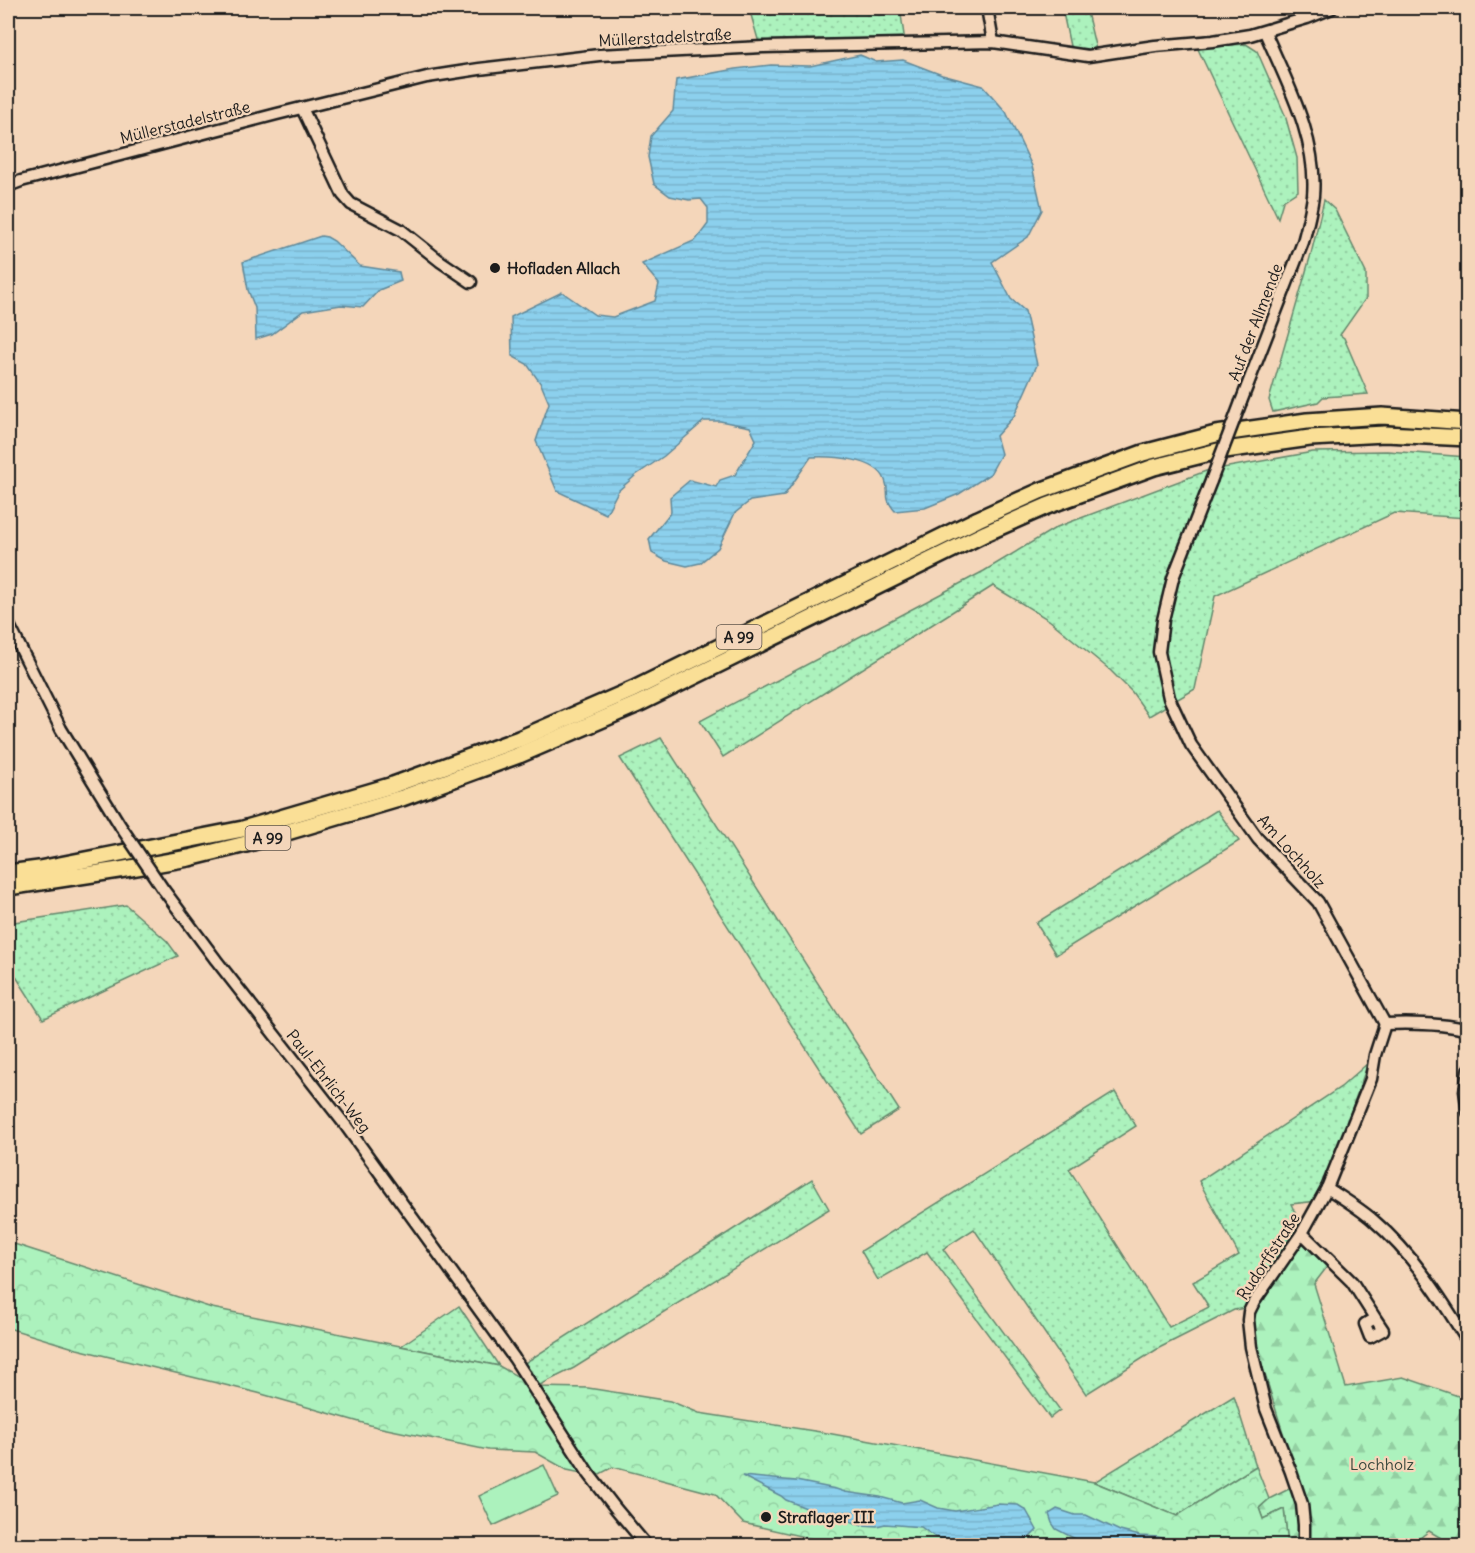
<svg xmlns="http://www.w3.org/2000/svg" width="1475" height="1553" viewBox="0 0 1475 1553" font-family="Delius,sans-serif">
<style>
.grass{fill:url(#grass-dots);stroke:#64876c;stroke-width:1.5}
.forest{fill:url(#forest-firs);stroke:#64876c;stroke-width:1.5}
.park{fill:url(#park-crowns);stroke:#64876c;stroke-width:1.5}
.pitch{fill:#acf2bd;stroke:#64876c;stroke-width:1.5}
.water{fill:url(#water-rules);stroke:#5f8899;stroke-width:1.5}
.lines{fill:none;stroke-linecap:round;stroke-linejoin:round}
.minor-casing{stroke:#1c1c1c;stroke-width:15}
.highway-casing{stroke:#1c1c1c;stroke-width:20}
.minor{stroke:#f4d6ba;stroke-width:10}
.highway{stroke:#fadf96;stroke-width:15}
.minor-bridge-casing{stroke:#1c1c1c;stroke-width:15;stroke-linecap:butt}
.minor-bridge{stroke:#f4d6ba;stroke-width:10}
.poi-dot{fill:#1c1c1c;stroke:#f4d6ba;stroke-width:2}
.labels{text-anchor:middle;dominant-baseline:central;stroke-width:4.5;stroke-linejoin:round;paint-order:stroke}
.shield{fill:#f4d6ba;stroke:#5d544b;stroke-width:1.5}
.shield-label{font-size:15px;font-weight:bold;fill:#1c1c1c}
.street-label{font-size:16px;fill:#1c1c1c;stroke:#f4d6ba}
.poi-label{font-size:16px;font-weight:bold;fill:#1c1c1c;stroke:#f4d6ba;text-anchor:start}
.park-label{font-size:16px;fill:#39473c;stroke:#f4d6ba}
</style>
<defs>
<pattern id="grass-dots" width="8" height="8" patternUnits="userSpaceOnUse" patternTransform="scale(1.5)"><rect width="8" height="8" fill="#acf2bd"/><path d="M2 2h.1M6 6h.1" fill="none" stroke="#93cfa2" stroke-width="1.8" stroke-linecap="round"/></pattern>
<pattern id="forest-firs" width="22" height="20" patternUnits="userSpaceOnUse" patternTransform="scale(1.5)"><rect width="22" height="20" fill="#acf2bd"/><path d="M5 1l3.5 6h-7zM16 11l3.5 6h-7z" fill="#93cfa2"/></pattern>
<pattern id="park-crowns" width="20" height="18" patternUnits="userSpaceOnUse" patternTransform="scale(1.5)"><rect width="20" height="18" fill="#acf2bd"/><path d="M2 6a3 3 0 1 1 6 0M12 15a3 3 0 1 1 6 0" fill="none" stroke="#93cfa2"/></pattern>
<pattern id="water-rules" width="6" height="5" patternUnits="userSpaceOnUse" patternTransform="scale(1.5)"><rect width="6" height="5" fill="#8cd0ed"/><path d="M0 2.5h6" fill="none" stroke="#78b2cb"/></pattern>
</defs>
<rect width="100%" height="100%" fill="#f4d6ba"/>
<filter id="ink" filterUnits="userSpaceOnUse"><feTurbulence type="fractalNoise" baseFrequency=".0167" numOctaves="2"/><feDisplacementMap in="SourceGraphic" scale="12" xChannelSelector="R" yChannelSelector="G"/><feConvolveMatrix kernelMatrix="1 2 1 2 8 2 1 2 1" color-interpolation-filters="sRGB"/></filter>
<g filter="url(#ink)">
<g class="grass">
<path d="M 749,8 L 900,8 L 905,42 L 759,43 Z"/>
<path d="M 1062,8 L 1086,8 L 1097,54 L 1071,51 Z"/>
<path d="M 1246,44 L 1257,51 L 1285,115 L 1297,158 L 1298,191 L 1283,201 L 1278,218 L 1197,47 Z"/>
<path d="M 1324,200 L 1335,210 L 1366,273 L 1366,298 L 1340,335 L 1344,338 L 1368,394 L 1323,397 L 1318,402 L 1273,412 L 1269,400 L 1311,254 Z"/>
<path d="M 1387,451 L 1467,457 L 1467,518 L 1394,513 L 1215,596 L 1195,689 L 1149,716 L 1132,692 L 1110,670 L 1049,620 L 993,586 L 723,757 L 700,721 L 984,571 L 1057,527 L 1206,471 L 1313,452 Z"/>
<path d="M 661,738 L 899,1110 L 861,1134 L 620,758 Z"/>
<path d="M 1217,810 L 1239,841 L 1056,955 L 1036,923 Z"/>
<path d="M 126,905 L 167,941 L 178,956 L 43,1019 L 8,964 L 8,923 Z"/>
<path d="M 1368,1063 L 1327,1179 L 1327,1200 L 1291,1204 L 1302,1228 L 1245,1308 L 1234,1310 L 1159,1348 L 1086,1394 L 974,1229 L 943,1249 L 1060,1410 L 1050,1418 L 927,1252 L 878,1280 L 861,1251 L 1115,1092 L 1136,1126 L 1069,1169 L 1169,1327 L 1209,1307 L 1193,1282 L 1239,1255 L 1199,1181 L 1341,1087 Z"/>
<path d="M 812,1179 L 829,1209 L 574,1368 L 536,1387 L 523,1364 Z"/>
<path d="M 459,1306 L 499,1366 L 401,1346 Z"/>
<path d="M 1234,1396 L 1256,1466 L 1177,1516 L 1094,1482 Z"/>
</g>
<path class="forest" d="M 1300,1240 L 1327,1267 L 1314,1284 L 1346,1387 L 1403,1377 L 1467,1399 L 1467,1545 L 1453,1545 L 1429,1531 L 1411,1545 L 1288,1545 L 1284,1509 L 1263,1519 L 1259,1508 L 1269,1499 L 1299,1484 L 1256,1346 L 1252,1317 Z"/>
<path class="park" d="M 8,1242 L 212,1308 L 499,1366 L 536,1387 L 588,1388 L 670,1401 L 699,1413 L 827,1433 L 1094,1482 L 1177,1516 L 1256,1466 L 1269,1499 L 1259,1508 L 1263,1519 L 1284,1509 L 1288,1545 L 844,1546 L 743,1523 L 715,1494 L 613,1467 L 596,1476 L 567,1470 L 535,1452 L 488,1450 L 377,1427 L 258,1393 L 77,1349 L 8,1328 Z"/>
<path class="pitch" d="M 544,1465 L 558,1496 L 493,1526 L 479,1496 Z"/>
<g class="water">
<path d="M 860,55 L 876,62 L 903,60 L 942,75 L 983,86 L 1006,112 L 1032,166 L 1042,210 L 1028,237 L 992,262 L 1011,299 L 1025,311 L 1037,365 L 1014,416 L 996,436 L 1001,454 L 990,474 L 959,494 L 925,508 L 895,511 C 882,496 891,495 885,480 C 877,458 832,456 811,457 L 784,496 L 750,501 L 735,513 L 718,548 L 700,563 L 687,566 L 666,561 L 652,553 L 649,539 L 671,512 L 670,497 L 690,480 L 716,487 L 720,480 L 735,475 L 756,440 L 750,427 L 720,421 L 704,421 L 664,456 L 636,475 L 618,491 L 606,514 L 557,491 L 536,441 L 549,403 L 541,384 L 527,364 L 512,356 L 511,317 L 562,292 L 595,315 L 613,317 L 655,301 L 659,284 L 642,264 L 696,240 L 708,224 L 708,208 L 701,199 L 689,200 L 670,196 L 654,184 L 648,157 L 651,136 L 673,111 L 676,80 L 735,69 L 771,65 L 810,66 Z"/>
<path d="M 321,236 L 327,237 L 334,241 L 360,266 L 399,272 L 401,281 L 379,290 L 363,307 L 341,305 L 303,311 L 272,334 L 256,339 L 255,308 L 248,290 L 243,262 Z"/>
<path d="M 742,1476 L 796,1481 L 836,1489 L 845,1492 L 880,1497 L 902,1503 L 920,1500 L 938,1508 L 955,1511 L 998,1504 L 1018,1505 L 1026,1510 L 1037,1530 L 1029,1538 L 1000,1545 L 971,1545 L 935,1537 L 921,1527 L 898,1525 L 885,1524 L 877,1526 L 862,1525 L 826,1513 L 821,1514 L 786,1500 L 781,1496 Z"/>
<path d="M 1057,1509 L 1075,1515 L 1086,1515 L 1120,1531 L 1140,1536 L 1158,1537 L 1174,1541 L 1186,1545 L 1097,1545 L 1079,1541 L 1056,1529 L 1052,1523 L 1049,1514 Z"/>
</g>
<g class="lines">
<g class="minor-casing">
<g id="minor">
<path d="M 987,8 L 993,42"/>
<path d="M 302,108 L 343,195 L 351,204 L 401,230 L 440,261 L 471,282"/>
<path d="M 8,186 L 21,181 L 277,114 L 427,77 L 479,69 L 599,55 L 763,47 L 993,42 L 1088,56 L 1155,46 L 1213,41 L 1250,35 L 1307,18 L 1332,8"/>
<path d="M 1241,402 L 1303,242 C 1307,227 1311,212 1313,196 C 1318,139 1287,83 1265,32"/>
<path d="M 1211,481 L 1173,578 L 1163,620 L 1159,652 L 1169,698 L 1191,745 L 1258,839 L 1318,902 L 1385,1024"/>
<path d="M 8,623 L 61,729 L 121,827"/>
<path d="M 163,889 L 216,960 L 346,1126 L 514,1358 L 589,1474 L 616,1509 L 647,1546"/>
<path d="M 1385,1024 C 1412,1023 1442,1023 1468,1030"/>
<path d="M 1468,1070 L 1465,1091 L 1468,1112"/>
<path d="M 1327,1188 C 1343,1198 1359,1208 1373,1220 C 1413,1254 1441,1298 1468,1342"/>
<path d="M 1302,1233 L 1352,1282 L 1375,1318 L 1365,1324 L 1370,1337 L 1383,1330 L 1375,1318"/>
<path d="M 1304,1546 L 1304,1525 L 1302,1504 L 1291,1472 L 1266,1409 L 1251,1347 L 1248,1320 L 1249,1312 L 1254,1302 L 1302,1233 L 1327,1188 L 1371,1079 L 1375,1055 L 1385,1024"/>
</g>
</g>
<g class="highway-casing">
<g id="highway">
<path d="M 8,873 L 39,869 L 243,829 L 393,785 L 519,739 L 634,689 L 978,519 L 1040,491 L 1143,453 L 1216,434 L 1307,421 L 1382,416 L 1468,422"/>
<path d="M 8,887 L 119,870 L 189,858 L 250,843 L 402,798 L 519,755 L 638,704 L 986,533 L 1047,506 L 1154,467 L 1218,451 L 1310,438 L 1385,434 L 1468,438"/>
</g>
</g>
<use href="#minor" class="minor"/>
<use href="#highway" class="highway"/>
<g class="minor-bridge-casing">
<g id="minor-bridge">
<path d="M 1211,481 L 1241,402"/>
<path d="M 121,827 L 163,889"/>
</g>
</g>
<use href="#minor-bridge" class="minor-bridge"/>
</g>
</g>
<g class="poi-dot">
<circle cx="495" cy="268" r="6"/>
<circle cx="766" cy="1517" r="6"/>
</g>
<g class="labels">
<g class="shield">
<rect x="716.5" y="625" width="45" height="24" rx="4.5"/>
<rect x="245.5" y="826" width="45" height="24" rx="4.5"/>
</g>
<g class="shield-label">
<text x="739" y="637">A 99</text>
<text x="268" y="838">A 99</text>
</g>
<g class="street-label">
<text transform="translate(665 37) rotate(-3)">Müllerstadelstraße</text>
<text transform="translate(185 122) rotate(-14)">Müllerstadelstraße</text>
<text transform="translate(1255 322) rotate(-69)">Auf der Allmende</text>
<text transform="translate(1292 851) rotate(48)">Am Lochholz</text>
<text transform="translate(329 1081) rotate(52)">Paul-Ehrlich-Weg</text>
<text transform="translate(1268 1256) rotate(-57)">Rudorffstraße</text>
</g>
<g class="poi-label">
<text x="507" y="268">Hofladen Allach</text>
<text x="778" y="1517">Straflager III</text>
</g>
<g class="park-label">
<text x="1382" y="1464">Lochholz</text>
</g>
</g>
<rect width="1475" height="1553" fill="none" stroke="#f4d6ba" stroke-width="30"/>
<rect x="15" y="15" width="1445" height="1523" fill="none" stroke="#1c1c1c" stroke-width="2" filter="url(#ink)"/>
</svg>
